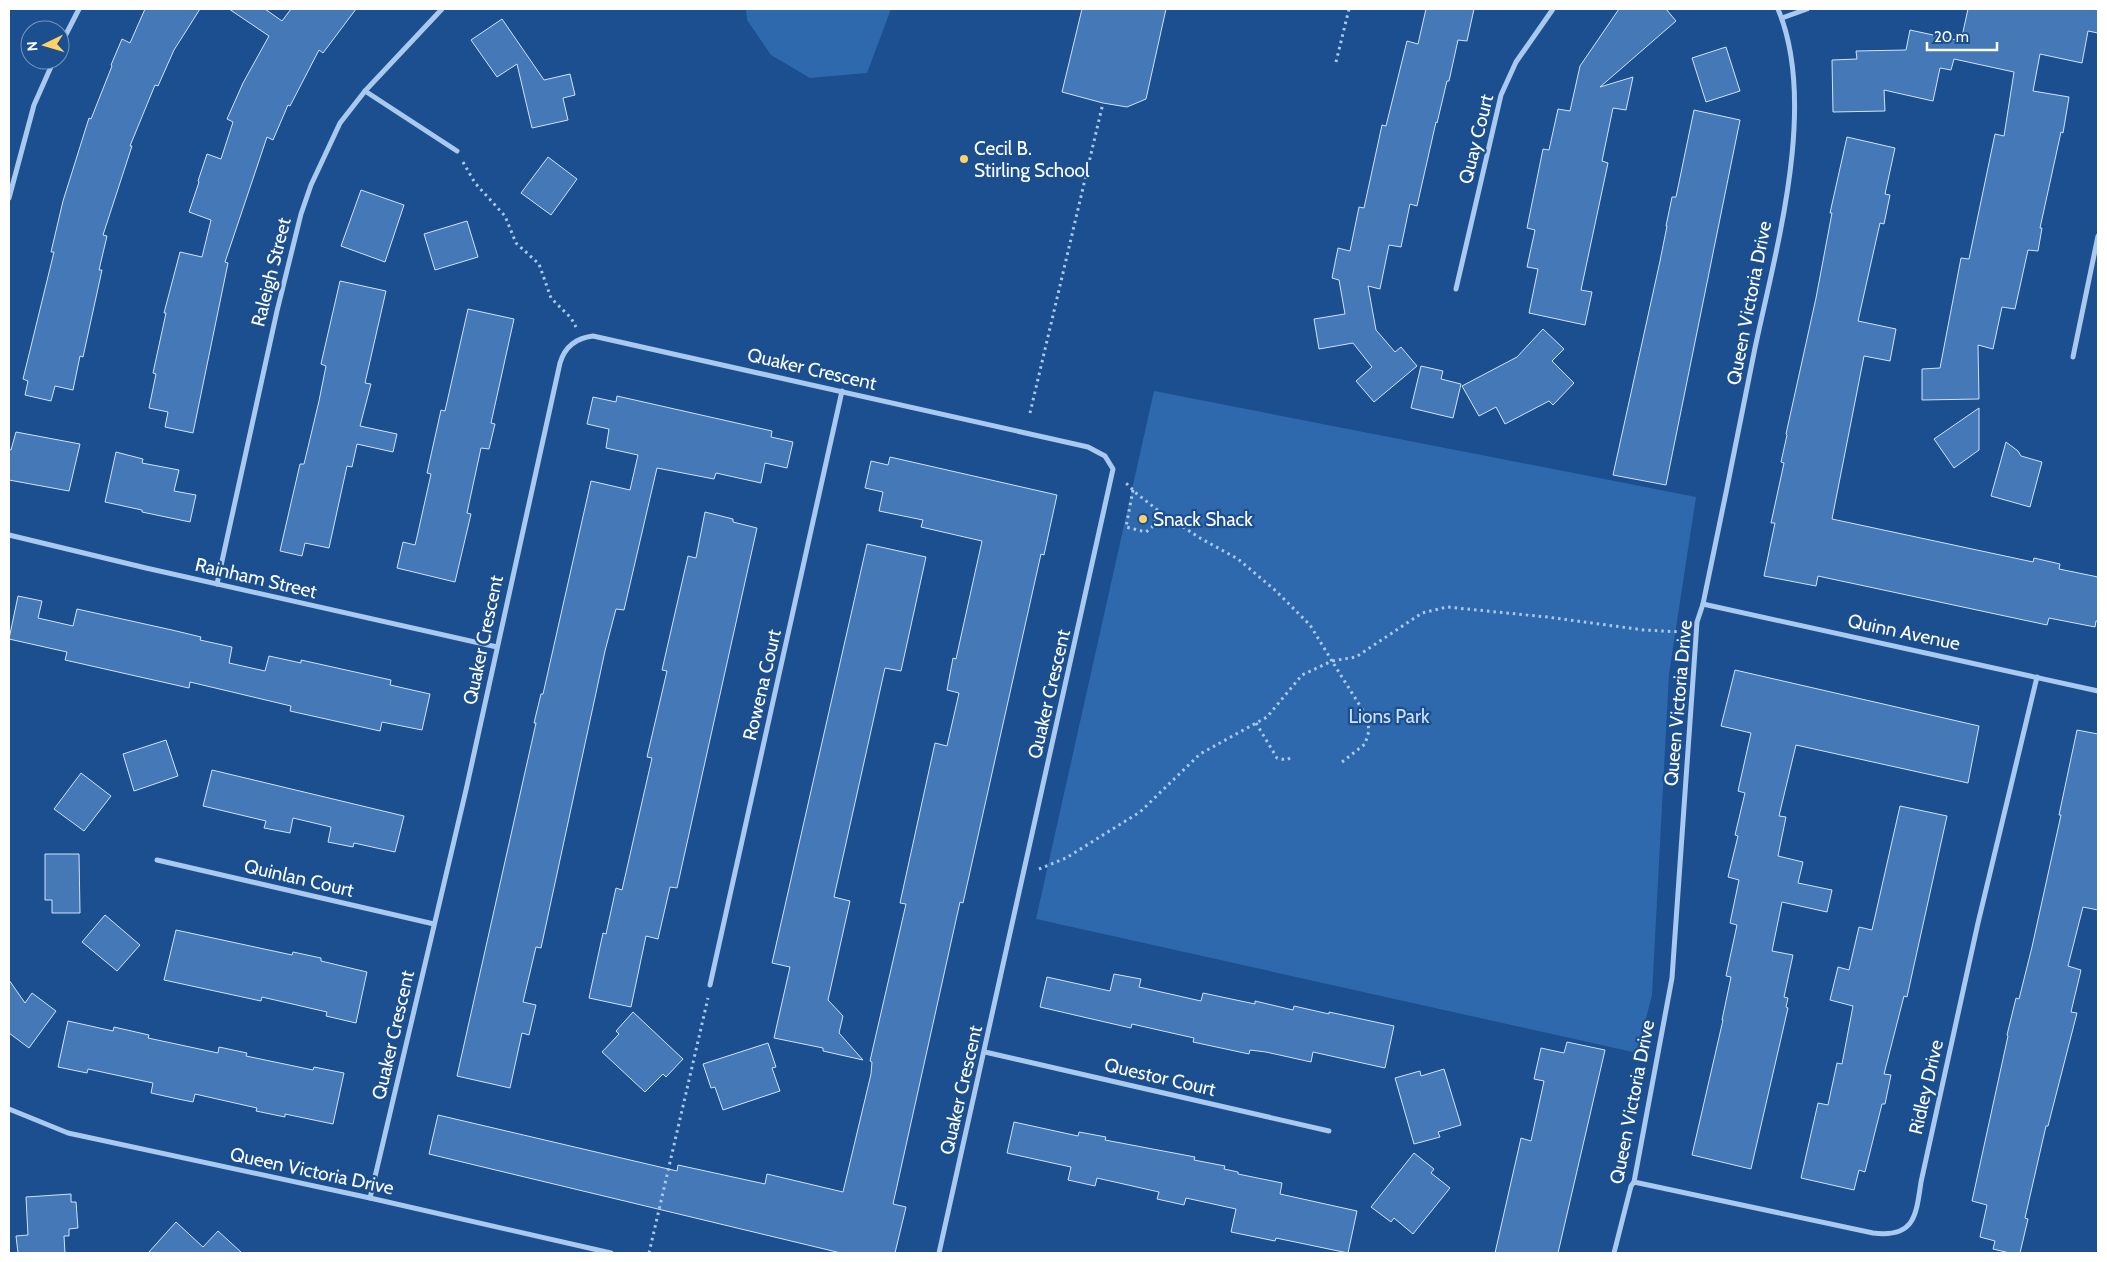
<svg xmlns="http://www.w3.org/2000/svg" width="2107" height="1262" viewBox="0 0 2107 1262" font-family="Cabin,sans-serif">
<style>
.green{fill:#2e69ad}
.building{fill:#4478b7;stroke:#cfe3fa}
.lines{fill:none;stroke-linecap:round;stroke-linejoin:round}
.path{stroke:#a9c9ee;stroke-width:3;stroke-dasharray:2.5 4;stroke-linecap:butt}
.street{stroke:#a9c9ee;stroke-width:5}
.poi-dot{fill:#ffd166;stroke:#1b4f8f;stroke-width:2}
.labels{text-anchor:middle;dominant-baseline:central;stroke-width:4.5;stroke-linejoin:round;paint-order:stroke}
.street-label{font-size:19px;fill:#fff;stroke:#1b4f8f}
.poi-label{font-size:19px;fill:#fff;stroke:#1b4f8f;text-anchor:start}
.park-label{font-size:19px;fill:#cfe3fa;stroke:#1b4f8f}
</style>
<rect width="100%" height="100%" fill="#1b4f8f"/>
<g class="green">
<path d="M 746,9 L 891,9 L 867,73 L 810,78 L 771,55 L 747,20 Z"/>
<path d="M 1154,391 L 1696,497 L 1669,674 L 1652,995 L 1637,1053 L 1036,919 Z"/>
</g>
<g class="building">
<path d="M 145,9 L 200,9 L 174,50 L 158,86 L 155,85 L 130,146 L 132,146 L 103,235 L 107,236 L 99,270 L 102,270 L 83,357 L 80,356 L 73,390 L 55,386 L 51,401 L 25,395 L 28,381 L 23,379 L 54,252 L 51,252 L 63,201 L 89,118 L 91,119 L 112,66 L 111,65 L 122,39 L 130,43 Z"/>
<path d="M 229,9 L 265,9 L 282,21 L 291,9 L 356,9 L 323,53 L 319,50 L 290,106 L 288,105 L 273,140 L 267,137 L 225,262 L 228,263 L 193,433 L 165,427 L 168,412 L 149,408 L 156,374 L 153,373 L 166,313 L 164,313 L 180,252 L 202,257 L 211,220 L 189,212 L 199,182 L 198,181 L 207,154 L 221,159 L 233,122 L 227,119 L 243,83 L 269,36 Z"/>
<path d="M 1082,9 L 1166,9 L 1146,99 L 1127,107 L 1103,103 L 1062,92 Z"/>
<path d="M 1426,9 L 1474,9 L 1467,41 L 1458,40 L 1449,81 L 1447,81 L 1437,123 L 1436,122 L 1417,206 L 1410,204 L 1401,247 L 1389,245 L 1380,289 L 1368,286 L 1376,330 L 1395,352 L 1401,347 L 1417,366 L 1374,402 L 1356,381 L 1372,367 L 1353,343 L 1319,349 L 1314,319 L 1345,314 L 1339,280 L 1332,278 L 1338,248 L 1350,251 L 1359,207 L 1364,208 L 1382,125 L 1386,126 L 1407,41 L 1418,44 Z"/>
<path d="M 1619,9 L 1666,9 L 1676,21 L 1600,87 L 1633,77 L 1626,110 L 1613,108 L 1602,161 L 1608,163 L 1581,290 L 1592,292 L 1585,325 L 1529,313 L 1538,269 L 1527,267 L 1535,230 L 1527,228 L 1543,149 L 1549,150 L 1558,109 L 1570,111 L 1580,66 Z"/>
<path d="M 1968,9 L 2098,9 L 2098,33 L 2088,31 L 2082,63 L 2040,54 L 2033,91 L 2069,97 L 2063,133 L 2061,132 L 2040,228 L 2042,228 L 2038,251 L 2028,250 L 2015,309 L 2002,307 L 1993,349 L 1978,345 L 1979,399 L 1922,400 L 1922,369 L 1940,368 L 1961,258 L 1969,259 L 1995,134 L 2004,136 L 2014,72 L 1954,59 L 1951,70 L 1940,68 L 1933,101 L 1884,90 L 1885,111 L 1833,112 L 1832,60 L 1857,59 L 1856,51 L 1906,50 L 1910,30 L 1961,41 Z"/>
<path d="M 502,19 L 544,80 L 570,74 L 575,95 L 563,98 L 568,120 L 532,128 L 517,64 L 497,77 L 471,40 Z"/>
<path d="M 1726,47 L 1740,91 L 1706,102 L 1692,58 Z"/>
<path d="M 1694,110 L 1740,120 L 1666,485 L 1613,475 L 1660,261 L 1667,226 L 1666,226 L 1672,197 L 1676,197 Z"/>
<path d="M 1847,137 L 1895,148 L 1885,194 L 1890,195 L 1884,224 L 1880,223 L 1858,321 L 1896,329 L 1890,361 L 1864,356 L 1832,519 L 2033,562 L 2034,558 L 2060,564 L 2059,569 L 2098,577 L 2098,621 L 2096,621 L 2095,627 L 2049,618 L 2047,625 L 1818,576 L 1816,586 L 1764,576 L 1775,523 L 1771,523 L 1784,463 L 1781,462 L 1787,435 L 1786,434 L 1816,298 L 1832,213 L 1830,213 Z"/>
<path d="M 548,157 L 577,179 L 551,215 L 521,193 Z"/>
<path d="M 361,190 L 404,205 L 385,262 L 341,246 Z"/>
<path d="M 467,221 L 478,257 L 435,270 L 424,234 Z"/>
<path d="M 340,281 L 386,291 L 365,383 L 371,384 L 360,426 L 397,434 L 393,452 L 357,444 L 352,467 L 347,466 L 329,548 L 305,543 L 302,556 L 280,551 L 300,464 L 304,464 L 319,401 L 326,366 L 321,364 Z"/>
<path d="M 468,309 L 514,319 L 491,423 L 495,424 L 489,449 L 481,448 L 467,513 L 471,514 L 455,582 L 397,568 L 403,542 L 415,545 L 417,537 L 431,474 L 427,473 L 441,410 L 445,411 Z"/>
<path d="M 1543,329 L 1564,349 L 1552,361 L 1574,383 L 1553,405 L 1549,401 L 1505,424 L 1496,407 L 1479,416 L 1462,386 L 1517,357 Z"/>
<path d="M 1421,366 L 1443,371 L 1441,379 L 1461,384 L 1453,418 L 1411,408 Z"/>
<path d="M 617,396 L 772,431 L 771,437 L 793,442 L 787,468 L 765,463 L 761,483 L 716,473 L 714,479 L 657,468 L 624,610 L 616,609 L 605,651 L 541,948 L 536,947 L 523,1002 L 536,1005 L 529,1035 L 522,1033 L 510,1088 L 457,1076 L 536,723 L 534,723 L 541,694 L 543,694 L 591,481 L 630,490 L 638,455 L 606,448 L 609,429 L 587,424 L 593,397 L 616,402 Z"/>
<path d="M 1979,408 L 1979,450 L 1954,468 L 1934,439 Z"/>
<path d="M 16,432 L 80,444 L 69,491 L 9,480 L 9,449 L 11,450 Z"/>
<path d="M 2006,442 L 2018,451 L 2021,456 L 2042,462 L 2030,507 L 1991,496 Z"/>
<path d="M 116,452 L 143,459 L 142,463 L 179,470 L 174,491 L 196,495 L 190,522 L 142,512 L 142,510 L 105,502 Z"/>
<path d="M 890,457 L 1057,495 L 1044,555 L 1041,554 L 963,903 L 960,902 L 893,1204 L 906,1207 L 895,1253 L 841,1253 L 429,1154 L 438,1115 L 677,1171 L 678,1165 L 765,1184 L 767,1174 L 843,1192 L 871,1074 L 872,1062 L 870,1061 L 906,904 L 900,903 L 935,743 L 947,746 L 959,693 L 947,690 L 953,658 L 956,659 L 982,541 L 921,527 L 923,520 L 879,511 L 883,492 L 865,488 L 871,461 L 888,465 Z"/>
<path d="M 705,512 L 733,519 L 733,522 L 757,528 L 677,888 L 670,887 L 658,939 L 646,936 L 631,1007 L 589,998 L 603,933 L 606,934 L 616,888 L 622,890 L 652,758 L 647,757 L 667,671 L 662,670 L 688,556 L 696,558 Z"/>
<path d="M 867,544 L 926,557 L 901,671 L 885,668 L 834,897 L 850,901 L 828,1000 L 843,1016 L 839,1033 L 863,1060 L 823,1051 L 823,1048 L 774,1038 L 790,967 L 772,963 Z"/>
<path d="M 18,596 L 42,601 L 38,618 L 73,626 L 77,609 L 172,630 L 201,637 L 200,640 L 232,647 L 229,663 L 265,671 L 269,656 L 301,663 L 301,660 L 391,680 L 390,685 L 430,694 L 422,730 L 382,722 L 380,731 L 290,711 L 291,706 L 190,682 L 189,688 L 65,660 L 67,652 L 9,639 Z"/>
<path d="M 1735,670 L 1979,726 L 1968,783 L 1796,745 L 1779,816 L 1786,817 L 1778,856 L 1803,862 L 1798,883 L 1832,890 L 1827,912 L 1782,902 L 1772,951 L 1793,955 L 1784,997 L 1788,998 L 1786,1007 L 1788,1008 L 1751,1169 L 1692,1155 L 1723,1020 L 1722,1020 L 1731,977 L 1726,976 L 1737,925 L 1730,923 L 1739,880 L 1728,877 L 1738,836 L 1735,835 L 1745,793 L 1738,791 L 1751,733 L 1721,726 Z"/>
<path d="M 2077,730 L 2098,734 L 2098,910 L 2083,907 L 2068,966 L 2081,970 L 2071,1012 L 2077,1013 L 2048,1126 L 2046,1126 L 2025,1218 L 2028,1219 L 2020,1253 L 2010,1253 L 1993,1249 L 1995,1241 L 1980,1237 L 1987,1205 L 1972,1201 L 2008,1036 L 2007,1035 L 2016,998 L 2019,999 L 2032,947 L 2061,815 L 2059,815 Z"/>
<path d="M 166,740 L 178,776 L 134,791 L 123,754 Z"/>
<path d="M 212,770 L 404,816 L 395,852 L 354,843 L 353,847 L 328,842 L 331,827 L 293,818 L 290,833 L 264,828 L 266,821 L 203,806 Z"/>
<path d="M 81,773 L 111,796 L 84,831 L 54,809 Z"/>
<path d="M 1900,806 L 1947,816 L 1907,997 L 1904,996 L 1884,1074 L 1891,1075 L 1885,1104 L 1882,1104 L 1865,1172 L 1859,1170 L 1854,1190 L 1801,1178 L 1818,1103 L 1828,1105 L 1837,1063 L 1842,1064 L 1853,1006 L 1830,1000 L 1838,967 L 1849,970 L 1859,927 L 1872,930 Z"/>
<path d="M 45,854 L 79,854 L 80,913 L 52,913 L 52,900 L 45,900 Z"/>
<path d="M 105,915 L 140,945 L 117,971 L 82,942 Z"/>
<path d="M 176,930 L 292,955 L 293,952 L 321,958 L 321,961 L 367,972 L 356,1023 L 326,1016 L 327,1012 L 262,997 L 261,1001 L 164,980 Z"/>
<path d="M 1114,974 L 1141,979 L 1139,987 L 1201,1001 L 1203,993 L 1255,1004 L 1255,1001 L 1293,1010 L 1294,1006 L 1329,1014 L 1329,1012 L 1394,1026 L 1385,1068 L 1313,1052 L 1311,1062 L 1266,1052 L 1250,1050 L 1249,1054 L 1193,1042 L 1194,1038 L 1132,1024 L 1131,1028 L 1040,1007 L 1047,977 L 1110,991 Z"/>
<path d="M 9,980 L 25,1003 L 32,993 L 56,1011 L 29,1048 L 9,1033 Z"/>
<path d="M 633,1012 L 683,1059 L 666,1077 L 663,1074 L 645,1092 L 602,1052 L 619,1034 L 616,1031 Z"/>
<path d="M 68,1021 L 113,1031 L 114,1027 L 149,1035 L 148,1038 L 218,1053 L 219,1047 L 247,1053 L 246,1056 L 313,1070 L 314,1067 L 344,1073 L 333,1124 L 285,1114 L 285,1117 L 256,1111 L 257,1108 L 195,1094 L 193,1102 L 178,1099 L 151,1093 L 153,1083 L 88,1069 L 87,1073 L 58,1067 Z"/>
<path d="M 1567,1042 L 1605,1050 L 1558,1253 L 1495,1253 L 1521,1138 L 1531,1141 L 1544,1081 L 1534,1079 L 1541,1048 L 1564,1053 Z"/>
<path d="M 768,1043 L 776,1067 L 772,1068 L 780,1091 L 723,1110 L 715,1087 L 711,1088 L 703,1064 Z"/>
<path d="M 1444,1069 L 1461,1125 L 1438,1132 L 1440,1137 L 1414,1144 L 1395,1078 L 1420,1071 L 1421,1076 Z"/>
<path d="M 1014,1122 L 1078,1136 L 1079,1132 L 1106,1137 L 1105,1140 L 1195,1157 L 1194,1160 L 1225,1166 L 1224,1169 L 1238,1172 L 1238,1174 L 1282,1183 L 1280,1194 L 1357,1211 L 1348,1253 L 1276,1238 L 1275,1241 L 1231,1232 L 1236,1209 L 1186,1198 L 1184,1205 L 1157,1199 L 1159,1192 L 1097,1178 L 1095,1186 L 1068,1180 L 1071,1167 L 1007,1153 Z"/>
<path d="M 1414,1153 L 1434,1169 L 1431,1173 L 1450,1188 L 1413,1234 L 1394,1218 L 1391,1222 L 1371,1207 Z"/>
<path d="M 71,1194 L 71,1202 L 76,1202 L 78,1228 L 69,1229 L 69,1236 L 64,1236 L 65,1253 L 18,1253 L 16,1236 L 28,1235 L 26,1197 Z"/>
<path d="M 176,1222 L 203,1247 L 218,1231 L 242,1253 L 148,1253 Z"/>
</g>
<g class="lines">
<g class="path">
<path d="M 1336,62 L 1349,9"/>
<path d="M 463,162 L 475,183 L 505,216 L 516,243 L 539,264 L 551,298 L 571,318 L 576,327"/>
<path d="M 1030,413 L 1103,103"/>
<path d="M 1133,490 L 1126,527 L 1146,532 L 1152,527 L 1160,512"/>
<path d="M 1256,723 L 1277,758 L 1286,760 L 1293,757"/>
<path d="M 1342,762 L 1365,744 L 1369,731 L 1367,717 L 1332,661 L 1356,657 L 1422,613 L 1447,607 L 1547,617 L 1644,630 L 1682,632"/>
<path d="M 1039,869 L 1066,858 L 1140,812 L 1200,754 L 1267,717 L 1302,675 L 1332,661 L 1310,625 L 1276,591 L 1238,559 L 1200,538 L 1160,512 L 1136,493 L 1125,482"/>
<path d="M 649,1253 L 708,998"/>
</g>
<g class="street">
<path d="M 1782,18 L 1807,9"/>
<path d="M 60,46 L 79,9"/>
<path d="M 365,91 L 457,151"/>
<path d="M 9,198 L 34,105 L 54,60"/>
<path d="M 1456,289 L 1501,95 L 1516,62 L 1553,9"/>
<path d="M 2073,357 L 2098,236"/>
<path d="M 9,535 L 146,568 L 497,647"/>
<path d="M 217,584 L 277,311 L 301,214 L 311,185 L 340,123 L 365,91 L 442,9"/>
<path d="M 1703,604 L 2098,691"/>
<path d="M 157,860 L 434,924"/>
<path d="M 710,985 L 842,391"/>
<path d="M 985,1052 L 1329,1131"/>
<path d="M 9,1109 L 68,1133 L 370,1198 L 611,1253"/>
<path d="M 1634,1182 L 1873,1233 C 1914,1238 1916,1217 1921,1182 L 1978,923 L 2037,677"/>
<path d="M 370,1198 L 466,790 L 560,363 C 565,346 576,338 593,336 L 1088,447 L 1105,456 L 1113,469 L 939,1253"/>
<path d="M 1614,1253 L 1631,1186 L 1634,1182 L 1672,978 L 1697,622 L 1703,604 C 1721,519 1738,433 1755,348 C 1776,249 1818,104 1778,9"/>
</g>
</g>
<g class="poi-dot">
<circle cx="964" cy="159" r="5"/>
<circle cx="1143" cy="519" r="5"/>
</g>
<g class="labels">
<g class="street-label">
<text transform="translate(1476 139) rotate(-76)">Quay Court</text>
<text transform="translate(271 272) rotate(-76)">Raleigh Street</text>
<text transform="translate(1749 303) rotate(-79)">Queen Victoria Drive</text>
<text transform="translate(812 369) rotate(13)">Quaker Crescent</text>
<text transform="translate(256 578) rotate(13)">Rainham Street</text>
<text transform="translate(1904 632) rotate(12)">Quinn Avenue</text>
<text transform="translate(483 640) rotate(-78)">Quaker Crescent</text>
<text transform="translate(762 685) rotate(-77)">Rowena Court</text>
<text transform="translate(1049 694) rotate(-77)">Quaker Crescent</text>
<text transform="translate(1678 703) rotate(-85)">Queen Victoria Drive</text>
<text transform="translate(299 878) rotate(13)">Quinlan Court</text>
<text transform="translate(393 1035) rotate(-77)">Quaker Crescent</text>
<text transform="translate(1160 1077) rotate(13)">Questor Court</text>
<text transform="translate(1926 1087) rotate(-77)">Ridley Drive</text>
<text transform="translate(961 1090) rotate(-77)">Quaker Crescent</text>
<text transform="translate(1632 1102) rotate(-79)">Queen Victoria Drive</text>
<text transform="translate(312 1171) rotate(12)">Queen Victoria Drive</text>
</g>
<g class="poi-label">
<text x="974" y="148">Cecil B.<tspan x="974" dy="22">Stirling School</tspan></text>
<text x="1153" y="519">Snack Shack</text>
</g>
<g class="park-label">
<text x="1389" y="716">Lions Park</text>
</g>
</g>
<rect width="2107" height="1262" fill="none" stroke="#ffffff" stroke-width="20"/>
<g transform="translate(45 45) rotate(265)"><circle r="24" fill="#1b4f8f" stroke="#7695bc"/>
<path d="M0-4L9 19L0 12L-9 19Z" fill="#ffd166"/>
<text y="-8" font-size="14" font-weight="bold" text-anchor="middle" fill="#ffffff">N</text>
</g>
<path d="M1927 42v8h70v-8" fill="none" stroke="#ffffff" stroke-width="2.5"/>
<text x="1934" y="42" font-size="15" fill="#ffffff" stroke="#1b4f8f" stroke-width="4" paint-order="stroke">20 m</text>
</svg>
